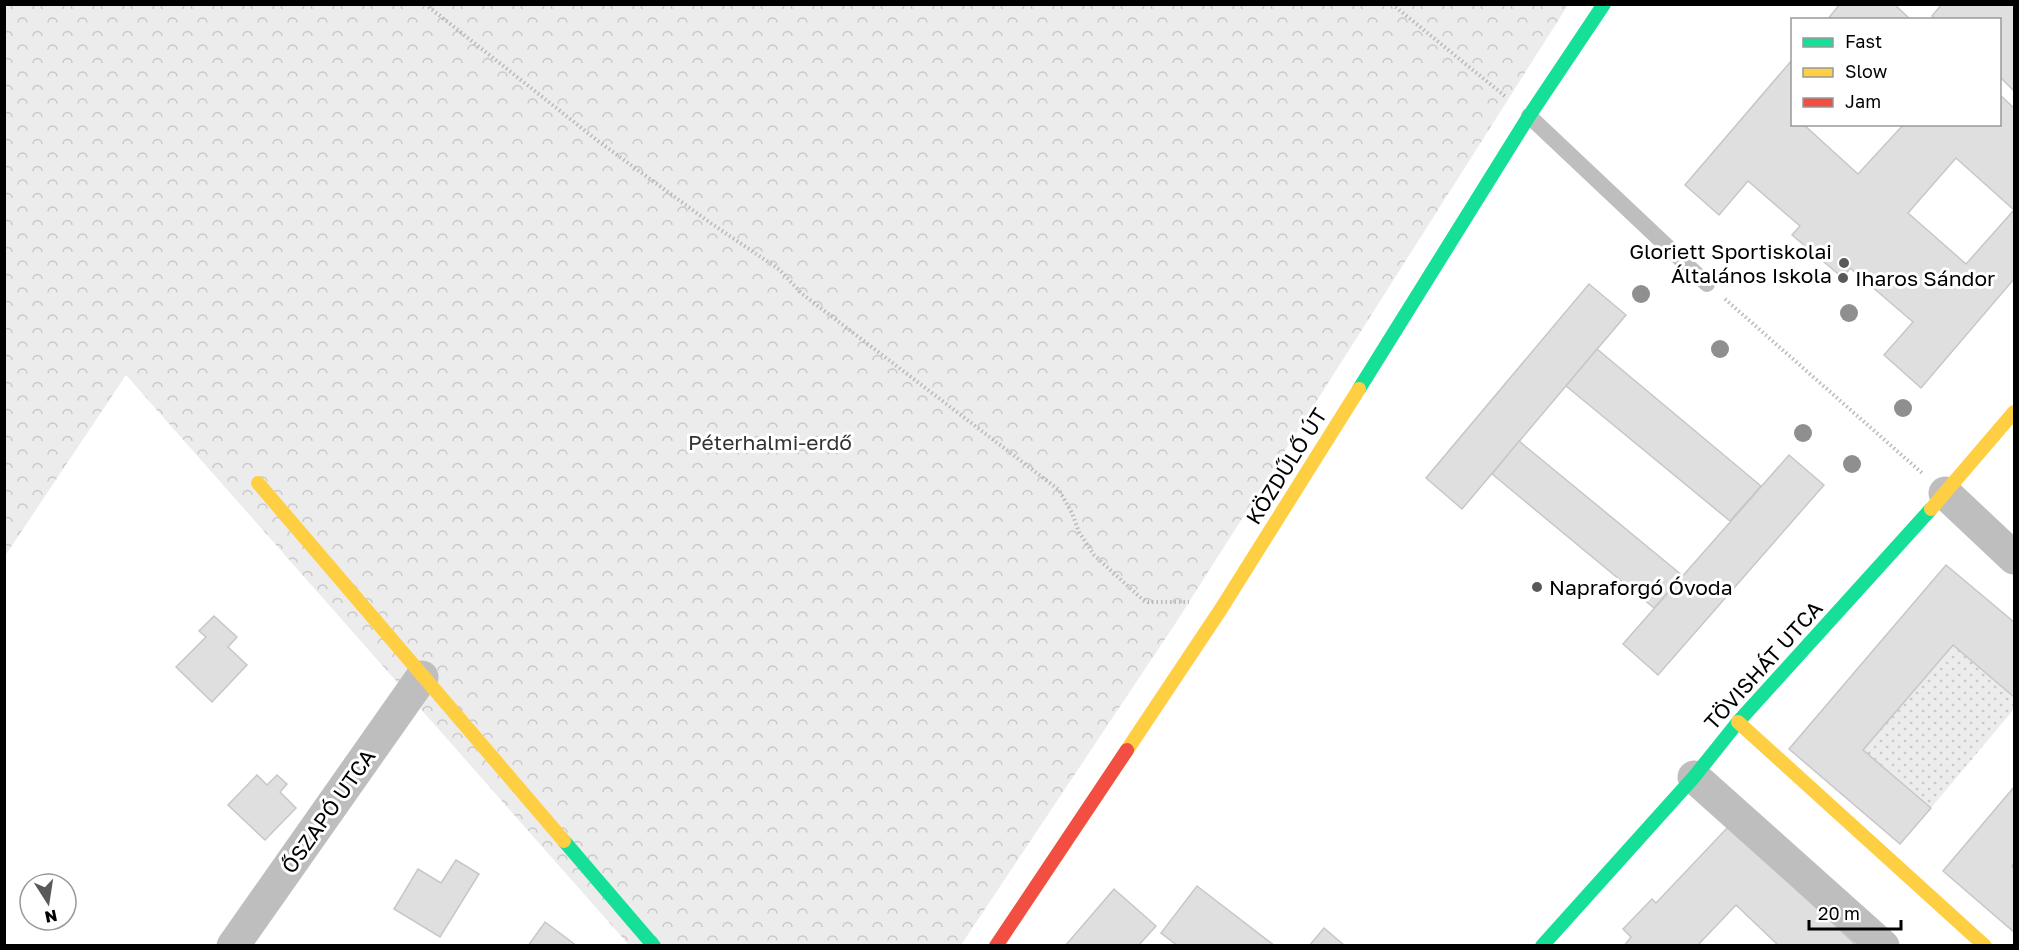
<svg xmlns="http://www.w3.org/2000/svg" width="2019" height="950" viewBox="0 0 2019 950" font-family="'Golos Text',sans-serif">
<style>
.forest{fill:url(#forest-crowns)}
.garden{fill:url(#garden-dots)}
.building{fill:#dfdfdf;stroke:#c7c7c7;stroke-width:1.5;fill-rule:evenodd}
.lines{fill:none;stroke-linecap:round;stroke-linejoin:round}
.path{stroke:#b9b9b9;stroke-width:4;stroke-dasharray:1.5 3;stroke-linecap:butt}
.lane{stroke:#bebebe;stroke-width:16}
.street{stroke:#bebebe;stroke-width:33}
.fast{stroke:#16e098;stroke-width:14}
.slow{stroke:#ffcf43;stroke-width:14}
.jam{stroke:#f24e42;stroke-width:14}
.tree{fill:#8f8f8f}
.poi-dot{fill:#595959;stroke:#fff;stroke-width:2}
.labels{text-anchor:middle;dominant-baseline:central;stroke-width:6;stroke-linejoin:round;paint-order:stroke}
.poi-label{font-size:21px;fill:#000;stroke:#fff;text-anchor:start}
.park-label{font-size:21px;fill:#333;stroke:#fff}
.street-label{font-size:21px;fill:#000;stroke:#fff}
</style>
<defs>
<pattern id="forest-crowns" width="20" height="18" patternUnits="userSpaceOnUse" patternTransform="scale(1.5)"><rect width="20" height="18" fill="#ececec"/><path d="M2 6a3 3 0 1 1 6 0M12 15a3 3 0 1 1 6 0" fill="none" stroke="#c9c9c9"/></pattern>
<pattern id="garden-dots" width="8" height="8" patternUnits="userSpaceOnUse" patternTransform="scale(1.5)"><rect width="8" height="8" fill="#ececec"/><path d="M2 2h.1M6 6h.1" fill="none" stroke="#c9c9c9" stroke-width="1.8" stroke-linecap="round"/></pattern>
</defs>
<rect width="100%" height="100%" fill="#fff"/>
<path class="forest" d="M 5,5 L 1568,5 L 1177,621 L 961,945 L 629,945 L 126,375 L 5,556 Z"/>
<path class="garden" d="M 1953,645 L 2014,697 L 2014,709 L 1931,808 L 1863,750 Z"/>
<g class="building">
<path d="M 1840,4 L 1894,4 L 1911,20 L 1827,20 Z"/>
<path d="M 1942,4 L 2014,4 L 2014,91 L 2000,77 L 2000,20 L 1936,20 L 1932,16 Z"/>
<path d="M 1792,60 L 1792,124 L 1803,124 L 1858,174 L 1904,124 L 2000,124 L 2000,95 L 2014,108 L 2014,279 L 1921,388 L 1884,355 L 1913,322 L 1850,268 L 1843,278 L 1792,235 L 1800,226 L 1748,181 L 1719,215 L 1685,185 ZM 1956,158 L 2014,210 L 1966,264 L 1908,213 Z"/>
<path d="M 1589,284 L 1626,315 L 1462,509 L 1426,478 Z"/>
<path d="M 1597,349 L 1761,486 L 1730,521 L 1566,386 Z"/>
<path d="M 1519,441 L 1683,576 L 1654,608 L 1492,474 Z"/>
<path d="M 1789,455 L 1824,485 L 1658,675 L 1623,644 Z"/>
<path d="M 1946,565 L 2014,622 L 2014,697 L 1953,645 L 1863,750 L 1931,808 L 1900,844 L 1789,749 Z"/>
<path d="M 214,616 L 237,637 L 228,647 L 247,665 L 212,702 L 176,667 L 206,637 L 199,631 Z"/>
<path d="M 257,775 L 267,785 L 277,775 L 287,784 L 280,792 L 296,808 L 265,840 L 228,805 Z"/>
<path d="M 2014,787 L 2014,863 L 2012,866 L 2014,869 L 2014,932 L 1943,871 Z"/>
<path d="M 1729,826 L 1857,946 L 1779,946 L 1736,905 L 1697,946 L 1624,946 L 1631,937 L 1623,929 L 1652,899 L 1656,903 Z"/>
<path d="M 456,860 L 479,874 L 440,937 L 394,909 L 418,869 L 441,883 Z"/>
<path d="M 1197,886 L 1275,946 L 1178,946 L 1161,933 Z"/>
<path d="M 1114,889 L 1156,926 L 1138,946 L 1065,946 Z"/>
<path d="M 545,922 L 577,946 L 528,946 Z"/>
<path d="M 1324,928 L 1345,946 L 1309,946 Z"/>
</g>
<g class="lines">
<g class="path">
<path d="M 425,4 L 598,141 L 709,222 L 780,270 L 801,293 L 1059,490 L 1072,513 L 1079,532 L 1094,555 L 1142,599 L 1148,602 L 1189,602"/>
<path d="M 1392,4 L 1506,97"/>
<path d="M 1725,299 L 1922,473"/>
</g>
<path class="lane" d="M 1529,116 L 1707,284"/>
<g class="street">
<path d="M 1945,493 L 2014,558"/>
<path d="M 1694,777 L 1883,946"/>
<path d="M 233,946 L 422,677"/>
</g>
<g class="fast">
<path d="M 1359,389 L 1529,116 L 1604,4"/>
<path d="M 564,841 L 654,946"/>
<path d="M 1542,946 L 1694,777 L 1738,722 L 1931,509"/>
</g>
<g class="slow">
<path d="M 258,483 L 564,841"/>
<path d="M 1931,509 L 2014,412"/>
<path d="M 1738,722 L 1985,946"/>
<path d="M 1127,750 L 1221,609 L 1359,389"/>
</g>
<path class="jam" d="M 996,946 L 1127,750"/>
</g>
<g class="tree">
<circle cx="1641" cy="294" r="9"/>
<circle cx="1849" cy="313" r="9"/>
<circle cx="1720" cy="349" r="9"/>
<circle cx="1903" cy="408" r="9"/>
<circle cx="1803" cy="433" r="9"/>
<circle cx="1852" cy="464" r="9"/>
</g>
<g class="poi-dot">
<circle cx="1844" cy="263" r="6"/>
<circle cx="1843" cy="278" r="6"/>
<circle cx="1537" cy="587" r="6"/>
</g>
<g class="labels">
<g class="poi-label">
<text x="1832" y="251" text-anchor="end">Gloriett Sportiskolai<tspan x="1832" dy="24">Általános Iskola</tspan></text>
<text x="1855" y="278">Iharos Sándor</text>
<text x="1549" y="587">Napraforgó Óvoda</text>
</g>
<g class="park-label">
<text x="770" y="442">Péterhalmi-erdő</text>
</g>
<g class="street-label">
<text transform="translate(1286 466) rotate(-58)">KÖZDŰLŐ ÚT</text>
<text transform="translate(1763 665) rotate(-48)">TÖVISHÁT UTCA</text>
<text transform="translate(328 811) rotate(-55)">ŐSZAPÓ UTCA</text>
</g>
</g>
<rect width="2019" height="950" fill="none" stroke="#000000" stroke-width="12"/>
<rect x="1791" y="18" width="210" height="108" fill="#ffffff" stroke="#999999" stroke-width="1.5"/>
<rect x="1803" y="38" width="30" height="9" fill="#16e098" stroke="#999999" stroke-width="1.5"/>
<text x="1845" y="48" font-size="18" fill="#000000">Fast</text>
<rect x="1803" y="68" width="30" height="9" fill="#ffcf43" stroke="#999999" stroke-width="1.5"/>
<text x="1845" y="78" font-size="18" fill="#000000">Slow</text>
<rect x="1803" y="98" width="30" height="9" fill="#f24e42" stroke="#999999" stroke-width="1.5"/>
<text x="1845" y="108" font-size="18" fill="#000000">Jam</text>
<g transform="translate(48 902) rotate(168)"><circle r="28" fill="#ffffff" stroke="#999999" stroke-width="1.5"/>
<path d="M0-4.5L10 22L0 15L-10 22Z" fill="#595959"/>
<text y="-9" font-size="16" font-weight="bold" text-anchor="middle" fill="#000000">N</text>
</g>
<path d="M1809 920v9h92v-9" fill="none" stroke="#000000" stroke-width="3"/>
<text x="1818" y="920" font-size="18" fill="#000000" stroke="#ffffff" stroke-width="4.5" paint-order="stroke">20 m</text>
</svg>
